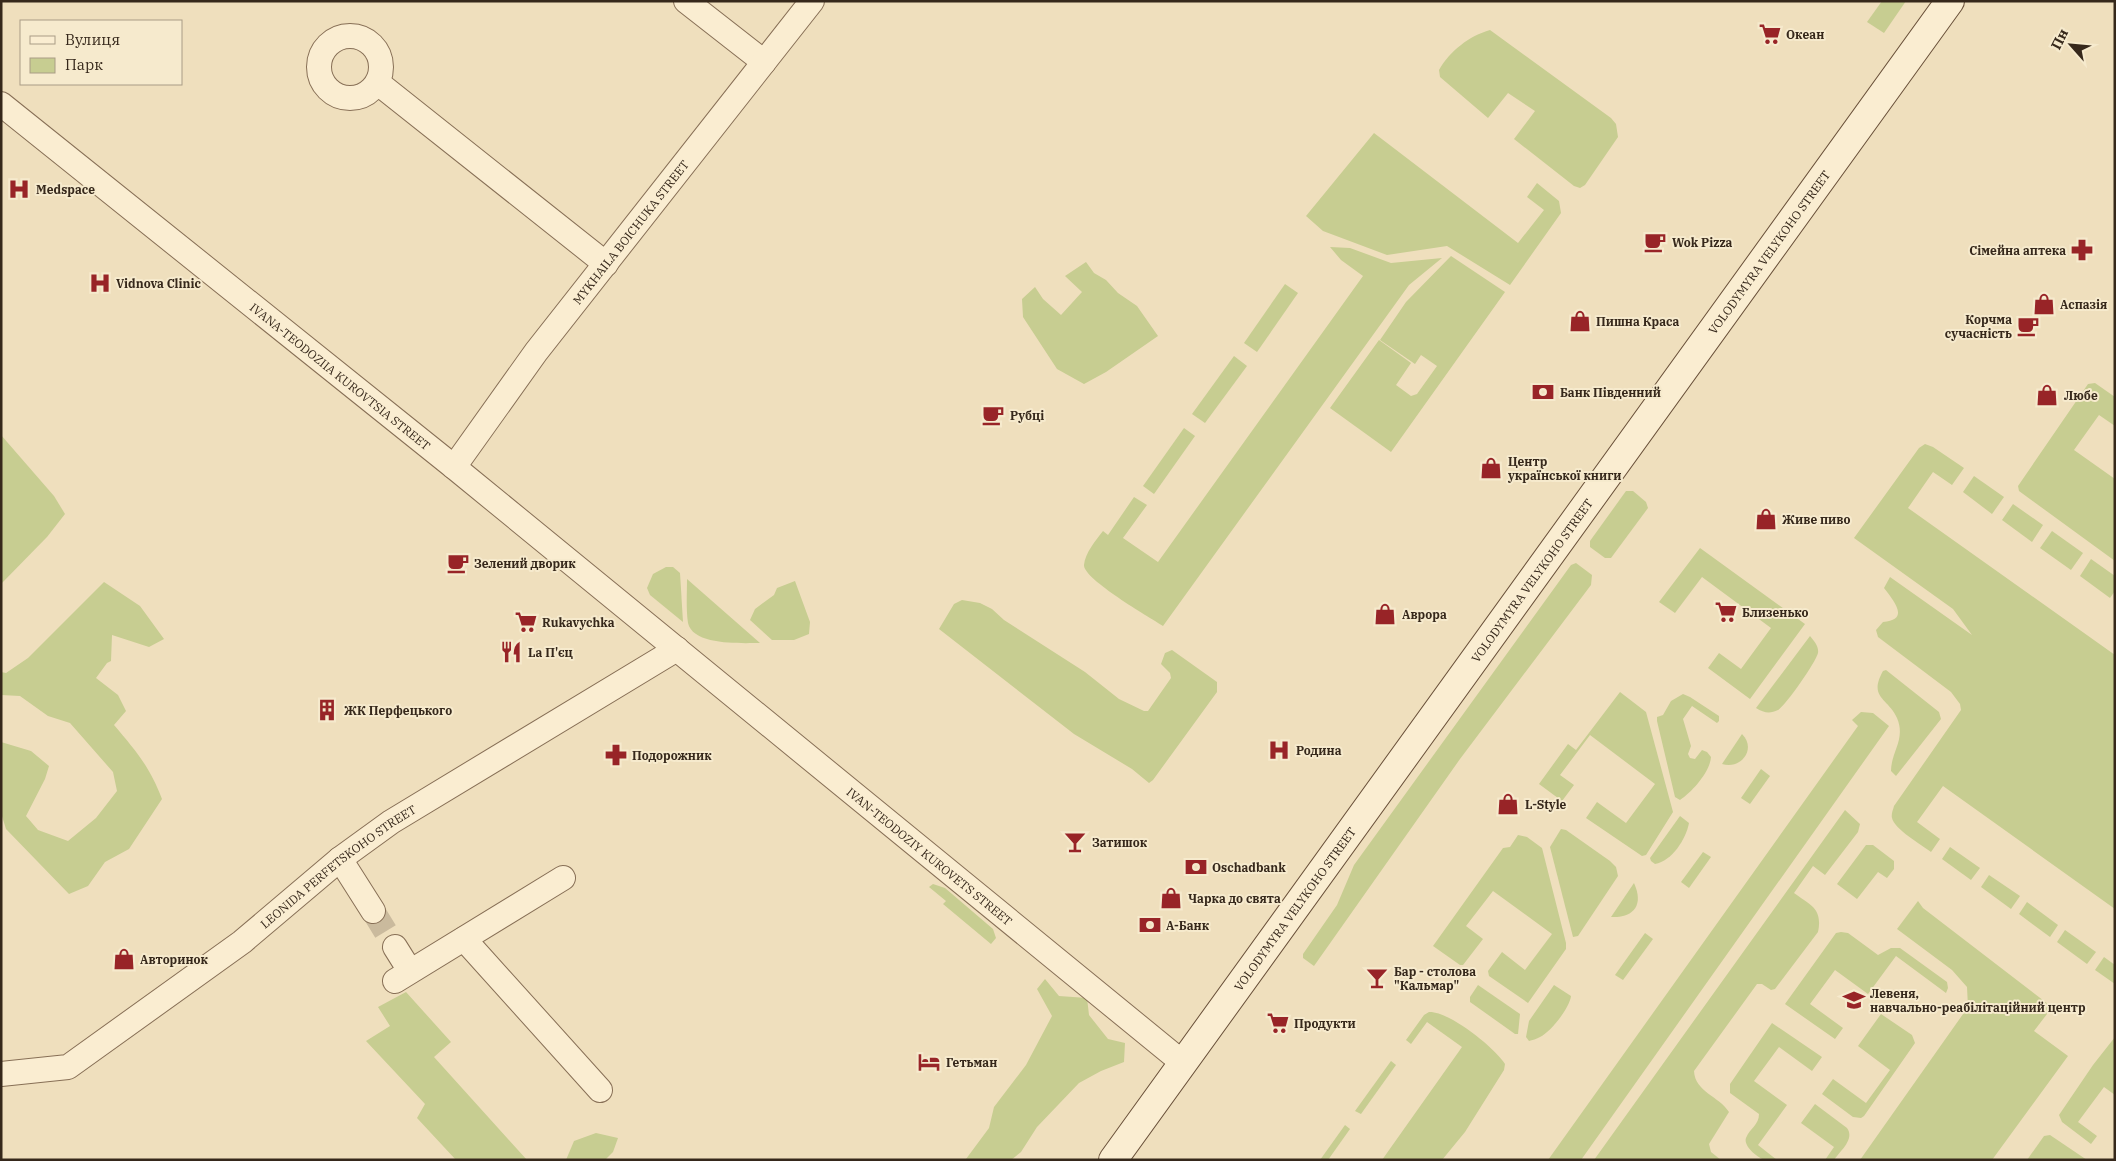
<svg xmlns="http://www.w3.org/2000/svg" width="2116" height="1161" viewBox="0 0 2116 1161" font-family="'IBM Plex Serif',serif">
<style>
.green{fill:#c7cd91}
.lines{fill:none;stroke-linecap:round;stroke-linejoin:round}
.street-tunnel{stroke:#caba9d;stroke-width:24;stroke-dasharray:24 12;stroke-linecap:butt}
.street-casing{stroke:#876f56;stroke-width:26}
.secondary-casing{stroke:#695039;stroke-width:30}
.street{stroke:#faedd1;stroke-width:24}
.secondary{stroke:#faedd1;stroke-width:28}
.labels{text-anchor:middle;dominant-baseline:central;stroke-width:4;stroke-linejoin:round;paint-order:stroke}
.poi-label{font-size:12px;font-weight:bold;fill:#36281b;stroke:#f6eacd;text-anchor:start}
.street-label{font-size:12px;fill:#36281b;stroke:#f6eacd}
</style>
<rect width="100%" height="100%" fill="#efdfbd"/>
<g class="green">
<path d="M 1882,1 L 1906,1 L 1884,33 L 1867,22 Z"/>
<path d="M 1490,30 L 1611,118 L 1616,124 L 1618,137 L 1585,185 L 1580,188 L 1574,186 L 1514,139 L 1535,111 L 1508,93 L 1488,118 L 1440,77 L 1439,70 C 1450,51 1469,36 1490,30 Z"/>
<path d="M 1374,133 L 1518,243 L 1544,210 L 1527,197 L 1537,183 L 1559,201 L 1561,213 L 1510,285 L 1447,246 L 1387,255 L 1323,231 L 1306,216 Z"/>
<path d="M 1330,247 L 1350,248 L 1391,263 L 1442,258 L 1409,285 L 1163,626 C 1149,617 1083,579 1084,565 C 1085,553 1096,540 1103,531 L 1108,535 L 1134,497 L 1147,505 L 1123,538 L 1158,562 L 1363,276 L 1341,260 Z"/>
<path d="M 1451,256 L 1505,292 L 1391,452 L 1330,408 L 1379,340 L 1411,363 L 1396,385 L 1411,396 L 1417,394 L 1437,366 L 1421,355 L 1415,364 L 1380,340 L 1406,302 Z"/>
<path d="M 1086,262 L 1094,273 L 1106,280 L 1118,293 L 1137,306 L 1158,336 L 1106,372 L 1084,384 L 1057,369 L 1023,317 L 1022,299 L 1035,287 L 1043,299 L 1061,315 L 1082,292 L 1065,276 Z"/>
<path d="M 1285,284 L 1298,293 L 1257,352 L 1244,343 Z"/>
<path d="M 1234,356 L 1247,366 L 1205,423 L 1192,414 Z"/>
<path d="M 2095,383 L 2115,397 L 2115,426 L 2099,415 L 2074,450 L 2115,479 L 2115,561 L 2019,491 L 2018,486 L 2088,384 Z"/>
<path d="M 1184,428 L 1195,436 L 1154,494 L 1143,486 Z"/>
<path d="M 1,435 L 54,496 L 65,514 L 47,537 L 1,584 Z"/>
<path d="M 1925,444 L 1933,447 L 1964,468 L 1952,485 L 1933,472 L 1908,508 L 2115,655 L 2115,909 L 1943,786 L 1917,822 L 1940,839 L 1931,852 C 1922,845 1894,829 1892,818 C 1891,814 1893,810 1894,806 L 1961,710 L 1960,704 L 1951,692 L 1878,637 L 1876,630 L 1883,622 C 1911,620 1893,600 1884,588 L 1890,577 L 1972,635 L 1953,609 L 1854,538 L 1919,448 Z"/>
<path d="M 1974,476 L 2004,497 L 1992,514 L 1963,492 Z"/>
<path d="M 1626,491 L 1633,491 L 1646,502 L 1648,508 L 1611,558 L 1605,558 L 1590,547 L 1590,541 Z"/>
<path d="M 2013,504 L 2043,525 L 2032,542 L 2002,520 Z"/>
<path d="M 2052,531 L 2083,553 L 2071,570 L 2040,548 Z"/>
<path d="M 1700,548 L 1805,624 L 1750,699 L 1708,668 L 1719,653 L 1741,669 L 1771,628 L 1702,577 L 1675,613 L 1659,602 Z"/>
<path d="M 2091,559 L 2115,576 L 2115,591 L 2110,598 L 2080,576 Z"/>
<path d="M 1576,563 L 1592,575 L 1591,585 L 1460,759 L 1314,966 L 1303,958 L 1303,954 L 1337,905 L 1354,865 L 1571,565 Z"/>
<path d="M 666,567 L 673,567 L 680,573 L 683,622 L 650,595 L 647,588 L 653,574 Z"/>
<path d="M 687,579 L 760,643 C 743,643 693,646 688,623 C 686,609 687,593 687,579 Z"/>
<path d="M 795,581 L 810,622 L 809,634 L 794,640 L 772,640 L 750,620 L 755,609 L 774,595 L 777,588 Z"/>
<path d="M 104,582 L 140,606 L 164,639 L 149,647 L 112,635 L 111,661 L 107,663 L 96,678 L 118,695 L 126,711 L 114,725 C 136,751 150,767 162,799 L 129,849 L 105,862 L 88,886 L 69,894 L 6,829 L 1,813 L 1,742 L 31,751 L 49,766 L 45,779 L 26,816 L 38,830 L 68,841 L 96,818 L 117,791 L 113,772 L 70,723 L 48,716 L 20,696 L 1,695 L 1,672 L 6,673 L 28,658 Z"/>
<path d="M 962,600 L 980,603 L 992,609 L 1004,620 L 1085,672 L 1119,699 L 1144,711 L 1148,711 L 1171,678 L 1170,673 L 1161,664 L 1165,653 L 1172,650 L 1217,682 L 1217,692 L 1153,780 L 1149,783 L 1132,769 L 1074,734 L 939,629 L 954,604 Z"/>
<path d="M 1810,636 C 1814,641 1819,646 1818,653 C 1816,662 1786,705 1778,710 C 1770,714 1764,713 1756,708 Z"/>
<path d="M 1886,670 L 1939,712 L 1941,719 L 1896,776 L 1891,771 C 1891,752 1906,739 1897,718 C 1888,698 1868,698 1883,671 Z"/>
<path d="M 1620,692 L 1646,712 L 1673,812 L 1646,855 L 1642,856 L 1586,818 L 1597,802 L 1626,823 L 1655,784 L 1590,735 L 1560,775 L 1574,785 L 1562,801 L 1539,784 L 1568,744 L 1576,750 Z"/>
<path d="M 1683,694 L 1690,697 L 1719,716 L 1719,721 L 1717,723 L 1692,706 L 1683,719 L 1691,746 L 1688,754 L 1690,758 L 1695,759 L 1702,750 L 1707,752 L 1711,757 C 1710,772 1692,792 1680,800 L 1675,797 L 1657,721 L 1657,717 L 1663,715 L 1671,701 Z"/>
<path d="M 1861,712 L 1873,713 L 1889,726 L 1581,1160 L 1548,1160 L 1858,726 L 1852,720 Z"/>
<path d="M 1742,734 C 1757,749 1741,770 1722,764 Z"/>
<path d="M 1761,769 L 1770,776 L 1750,804 L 1741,798 Z"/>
<path d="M 1845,810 L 1860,824 L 1858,832 L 1825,875 L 1813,866 L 1794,893 C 1810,905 1823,908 1818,932 L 1775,989 L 1771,990 L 1762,984 L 1757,984 L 1694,1071 C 1695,1092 1719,1096 1729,1112 L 1709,1144 L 1711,1152 L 1721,1160 L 1594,1160 Z"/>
<path d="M 1680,816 L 1689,823 C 1686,839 1672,861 1655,864 L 1651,861 L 1650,858 Z"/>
<path d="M 1561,829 L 1566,830 L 1610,861 L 1616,867 L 1618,876 L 1578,936 L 1573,937 L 1550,847 Z"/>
<path d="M 1518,835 L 1527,837 L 1542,848 L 1566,943 L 1566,949 L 1528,1003 L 1489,976 L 1488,971 L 1502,952 L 1525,970 L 1552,934 L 1493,891 L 1466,926 L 1483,939 L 1463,965 L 1460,965 L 1433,946 L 1503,848 L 1510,847 Z"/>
<path d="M 1866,845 L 1873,845 L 1894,861 L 1894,869 L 1887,878 L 1878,872 L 1857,899 L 1837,884 Z"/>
<path d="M 1950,847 L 1980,868 L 1971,880 L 1942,859 Z"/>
<path d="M 1703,852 L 1711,857 L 1689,888 L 1681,882 Z"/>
<path d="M 1989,875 L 2020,896 L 2011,909 L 1981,887 Z"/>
<path d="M 1634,883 C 1644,905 1634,918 1611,917 Z"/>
<path d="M 933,884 L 945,888 L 993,929 L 996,938 L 991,944 L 943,904 L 946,901 L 929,887 Z"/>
<path d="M 1918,901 L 1923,908 L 2048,1004 L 2047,1014 L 2034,1031 L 2068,1056 L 1992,1160 L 1860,1160 L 1968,1007 L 1967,987 L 1952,970 L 1897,929 Z"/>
<path d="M 2027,902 L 2058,925 L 2050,937 L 2019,914 Z"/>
<path d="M 2065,930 L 2096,952 L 2087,964 L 2057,942 Z"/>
<path d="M 1841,932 L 1848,933 L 1878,955 L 1891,948 L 1900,948 L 1947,982 L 1948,988 L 1946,993 L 1896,956 L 1868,994 L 1835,970 L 1810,1004 L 1843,1028 L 1835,1039 L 1785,1004 L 1836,933 Z"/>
<path d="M 1645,933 L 1653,939 L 1623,980 L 1615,975 Z"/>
<path d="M 2104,957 L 2115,965 L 2115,984 L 2095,970 Z"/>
<path d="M 1045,979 L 1059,996 L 1087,998 L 1089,1015 L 1108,1039 L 1125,1043 L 1124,1062 L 1101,1071 L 1079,1083 L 1037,1127 L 1021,1152 L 1011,1160 L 954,1160 L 966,1159 L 989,1128 L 994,1107 L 1026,1065 L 1052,1016 L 1037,989 Z"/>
<path d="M 1478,985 L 1520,1014 L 1518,1034 L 1515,1034 L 1470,1002 L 1470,997 Z"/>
<path d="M 1554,985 L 1571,996 C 1570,1007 1551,1032 1540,1037 C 1537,1039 1532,1040 1529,1041 L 1526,1037 L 1529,1021 Z"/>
<path d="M 406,992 L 451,1042 L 434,1057 L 527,1160 L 456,1160 L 417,1118 L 425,1104 L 366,1041 L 390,1026 L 378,1007 Z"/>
<path d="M 1429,1012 C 1449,1011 1494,1047 1505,1064 L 1504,1070 L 1465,1132 L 1442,1160 L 1382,1160 L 1462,1047 L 1427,1022 L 1411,1044 L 1406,1040 L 1424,1015 Z"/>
<path d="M 1881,1014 L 1912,1035 L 1915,1043 L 1864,1116 L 1861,1118 L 1853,1117 L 1822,1094 L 1833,1079 L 1866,1103 L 1890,1070 L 1858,1046 Z"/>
<path d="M 1772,1023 L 1822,1057 L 1812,1071 L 1779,1047 L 1754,1081 L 1787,1105 L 1758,1145 L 1777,1160 C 1774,1160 1769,1161 1765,1160 C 1758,1158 1743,1146 1746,1138 C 1750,1128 1759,1125 1759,1114 L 1730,1093 L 1730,1084 Z"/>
<path d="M 2115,1037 L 2115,1095 L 2104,1087 L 2078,1122 L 2097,1136 L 2091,1144 L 2062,1122 L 2059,1115 L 2093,1065 Z"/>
<path d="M 1391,1061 L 1396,1065 L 1361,1114 L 1355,1111 Z"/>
<path d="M 1815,1104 L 1847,1128 C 1855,1139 1841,1150 1834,1160 L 1825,1160 L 1834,1147 L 1801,1123 Z"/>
<path d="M 1345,1125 L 1350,1129 L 1328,1160 L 1320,1160 Z"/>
<path d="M 596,1133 L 618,1138 L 613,1152 L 605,1160 L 566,1160 L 574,1141 Z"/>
<path d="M 2050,1135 L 2087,1160 L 2027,1160 L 2044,1136 Z"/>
</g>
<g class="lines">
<path class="street-tunnel" d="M 373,911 L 395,947"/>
<g class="street-casing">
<g id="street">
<path d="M 686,1 L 764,62"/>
<circle cx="350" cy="67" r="31"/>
<path d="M 378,83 L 606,264"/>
<path id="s1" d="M 1,104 L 454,467 L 1183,1063"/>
<path id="s2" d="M 454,467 L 536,352 L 812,1"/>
<path d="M 340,859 L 373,911"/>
<path d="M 464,939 L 600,1090"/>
<path d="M 395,947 L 410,971"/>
<path d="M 395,981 L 563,878"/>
<path id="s3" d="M 1,1074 L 68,1067 L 242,942 L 340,859 L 391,822 L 677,649"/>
</g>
</g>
<g class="secondary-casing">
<g id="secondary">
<path id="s4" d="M 1113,1160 L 1950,1"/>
</g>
</g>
<use href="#street" class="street"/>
<use href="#secondary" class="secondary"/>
</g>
<defs>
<g id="supermarket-bare" transform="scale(1.725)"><path d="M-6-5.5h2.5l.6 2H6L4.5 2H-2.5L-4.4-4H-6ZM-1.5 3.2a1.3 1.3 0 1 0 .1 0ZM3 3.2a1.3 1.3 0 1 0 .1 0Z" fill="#982427" stroke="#f6eacd" stroke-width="2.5" paint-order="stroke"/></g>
<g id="hospital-bare" transform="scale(1.725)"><path d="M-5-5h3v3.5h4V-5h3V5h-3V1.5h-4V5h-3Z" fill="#982427" stroke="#f6eacd" stroke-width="2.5" paint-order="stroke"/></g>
<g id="cafe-bare" transform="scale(1.725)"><path d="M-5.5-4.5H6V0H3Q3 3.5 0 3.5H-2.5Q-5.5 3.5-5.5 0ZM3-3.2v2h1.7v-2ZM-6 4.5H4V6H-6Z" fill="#982427" stroke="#f6eacd" stroke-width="2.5" paint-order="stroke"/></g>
<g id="pharmacy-bare" transform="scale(1.725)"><path d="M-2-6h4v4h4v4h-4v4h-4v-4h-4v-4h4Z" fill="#982427" stroke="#f6eacd" stroke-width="2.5" paint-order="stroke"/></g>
<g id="shop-bare" transform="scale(1.725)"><path d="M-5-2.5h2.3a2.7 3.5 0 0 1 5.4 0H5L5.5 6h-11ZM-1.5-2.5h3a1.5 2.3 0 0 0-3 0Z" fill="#982427" stroke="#f6eacd" stroke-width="2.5" paint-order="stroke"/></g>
<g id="bank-bare" transform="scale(1.725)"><path d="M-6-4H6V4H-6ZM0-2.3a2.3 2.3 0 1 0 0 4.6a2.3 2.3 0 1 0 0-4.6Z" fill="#982427" stroke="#f6eacd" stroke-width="2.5" paint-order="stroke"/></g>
<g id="restaurant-bare" transform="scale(1.725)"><path d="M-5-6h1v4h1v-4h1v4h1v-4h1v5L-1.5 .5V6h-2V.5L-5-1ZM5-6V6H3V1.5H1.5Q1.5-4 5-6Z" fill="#982427" stroke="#f6eacd" stroke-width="2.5" paint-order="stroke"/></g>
<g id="building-bare" transform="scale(1.725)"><path d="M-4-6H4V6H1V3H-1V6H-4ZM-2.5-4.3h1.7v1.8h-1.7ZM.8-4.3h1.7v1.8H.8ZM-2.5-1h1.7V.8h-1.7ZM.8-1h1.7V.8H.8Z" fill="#982427" stroke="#f6eacd" stroke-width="2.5" paint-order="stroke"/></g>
<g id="bar-bare" transform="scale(1.725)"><path d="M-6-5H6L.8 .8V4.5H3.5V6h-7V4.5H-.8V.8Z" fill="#982427" stroke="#f6eacd" stroke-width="2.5" paint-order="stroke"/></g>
<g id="school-bare" transform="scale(1.725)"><path d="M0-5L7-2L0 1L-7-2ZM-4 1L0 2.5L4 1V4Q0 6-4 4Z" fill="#982427" stroke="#f6eacd" stroke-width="2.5" paint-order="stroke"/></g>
<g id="hotel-bare" transform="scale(1.725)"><path d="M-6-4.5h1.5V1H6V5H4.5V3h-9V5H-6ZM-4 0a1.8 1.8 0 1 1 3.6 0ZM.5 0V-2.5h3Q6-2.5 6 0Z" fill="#982427" stroke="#f6eacd" stroke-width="2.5" paint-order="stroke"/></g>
</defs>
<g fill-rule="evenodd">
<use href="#supermarket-bare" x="1770" y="34"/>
<use href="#hospital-bare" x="19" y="189"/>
<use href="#cafe-bare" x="1655" y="242"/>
<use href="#pharmacy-bare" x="2082" y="250"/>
<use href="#hospital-bare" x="100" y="283"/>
<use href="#shop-bare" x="2044" y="304"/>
<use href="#shop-bare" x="1580" y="321"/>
<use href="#cafe-bare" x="2028" y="326"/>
<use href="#bank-bare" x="1543" y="392"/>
<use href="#shop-bare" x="2047" y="395"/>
<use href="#cafe-bare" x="993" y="415"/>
<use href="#shop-bare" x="1491" y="468"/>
<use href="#shop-bare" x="1766" y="519"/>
<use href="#cafe-bare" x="458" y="563"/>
<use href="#supermarket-bare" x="1726" y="612"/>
<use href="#shop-bare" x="1385" y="614"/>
<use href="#supermarket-bare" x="526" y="622"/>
<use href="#restaurant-bare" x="511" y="652"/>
<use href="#building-bare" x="327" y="710"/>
<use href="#hospital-bare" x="1279" y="750"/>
<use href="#pharmacy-bare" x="616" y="755"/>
<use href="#shop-bare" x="1508" y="804"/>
<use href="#bar-bare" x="1075" y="842"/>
<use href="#bank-bare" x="1196" y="867"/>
<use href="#shop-bare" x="1171" y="898"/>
<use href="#bank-bare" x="1150" y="925"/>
<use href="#shop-bare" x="124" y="959"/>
<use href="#bar-bare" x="1377" y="978"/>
<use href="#school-bare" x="1854" y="1000"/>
<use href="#supermarket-bare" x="1278" y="1023"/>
<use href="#hotel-bare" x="929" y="1062"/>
</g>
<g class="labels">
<g class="poi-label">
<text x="1786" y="34">Океан</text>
<text x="36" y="189">Medspace</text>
<text x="1672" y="242">Wok Pizza</text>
<text x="2066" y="250" text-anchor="end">Сімейна аптека</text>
<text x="116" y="283">Vidnova Clinic</text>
<text x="2060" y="304">Аспазія</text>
<text x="2012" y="319" text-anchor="end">Корчма<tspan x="2012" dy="14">сучасність</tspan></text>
<text x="1596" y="321">Пишна Краса</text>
<text x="1560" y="392">Банк Південний</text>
<text x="2064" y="395">Любе</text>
<text x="1010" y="415">Рубці</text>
<text x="1508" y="461">Центр<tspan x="1508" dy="14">української книги</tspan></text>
<text x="1782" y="519">Живе пиво</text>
<text x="474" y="563">Зелений дворик</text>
<text x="1742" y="612">Близенько</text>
<text x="1402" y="614">Аврора</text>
<text x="542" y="622">Rukavychka</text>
<text x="528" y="652">La П'єц</text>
<text x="344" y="710">ЖК Перфецького</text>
<text x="1296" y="750">Родина</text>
<text x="632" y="755">Подорожник</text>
<text x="1525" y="804">L-Style</text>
<text x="1092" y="842">Затишок</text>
<text x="1212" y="867">Oschadbank</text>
<text x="1188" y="898">Чарка до свята</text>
<text x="1166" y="925">А-Банк</text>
<text x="140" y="959">Авторинок</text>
<text x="1394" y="971">Бар - столова<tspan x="1394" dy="14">"Кальмар"</tspan></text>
<text x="1870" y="993">Левеня,<tspan x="1870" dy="14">навчально-реабілітаційний центр</tspan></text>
<text x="1294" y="1023">Продукти</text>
<text x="946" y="1062">Гетьман</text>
</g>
<g class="street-label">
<text stroke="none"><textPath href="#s2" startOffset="294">MYKHAILA BOICHUKA STREET</textPath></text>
<text stroke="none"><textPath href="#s4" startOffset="1120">VOLODYMYRA VELYKOHO STREET</textPath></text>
<text stroke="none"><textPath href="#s1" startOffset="435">IVANA-TEODOZIIA KUROVTSIA STREET</textPath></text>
<text stroke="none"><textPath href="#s4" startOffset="715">VOLODYMYRA VELYKOHO STREET</textPath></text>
<text stroke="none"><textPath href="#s1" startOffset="1195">IVAN-TEODOZIY KUROVETS STREET</textPath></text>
<text stroke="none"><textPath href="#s3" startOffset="404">LEONIDA PERFETSKOHO STREET</textPath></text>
<text stroke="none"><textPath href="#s4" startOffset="310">VOLODYMYRA VELYKOHO STREET</textPath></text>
</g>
</g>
<rect width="2116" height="1161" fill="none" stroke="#36281b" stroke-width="5"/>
<rect x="20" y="20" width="162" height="65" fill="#f6eacd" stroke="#a99c86"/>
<rect x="30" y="36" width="25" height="8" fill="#faedd1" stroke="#a99c86"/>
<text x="65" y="45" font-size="15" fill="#36281b">Вулиця</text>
<rect x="30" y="58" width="25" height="15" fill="#c7cd91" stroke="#a99c86"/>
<text x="65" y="70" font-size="15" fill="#36281b">Парк</text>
<g transform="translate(2071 45) rotate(297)" stroke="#f6eacd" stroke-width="4" paint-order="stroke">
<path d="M0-4L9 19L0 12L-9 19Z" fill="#36281b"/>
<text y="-8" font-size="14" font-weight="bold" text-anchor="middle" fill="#36281b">Пн</text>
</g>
</svg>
